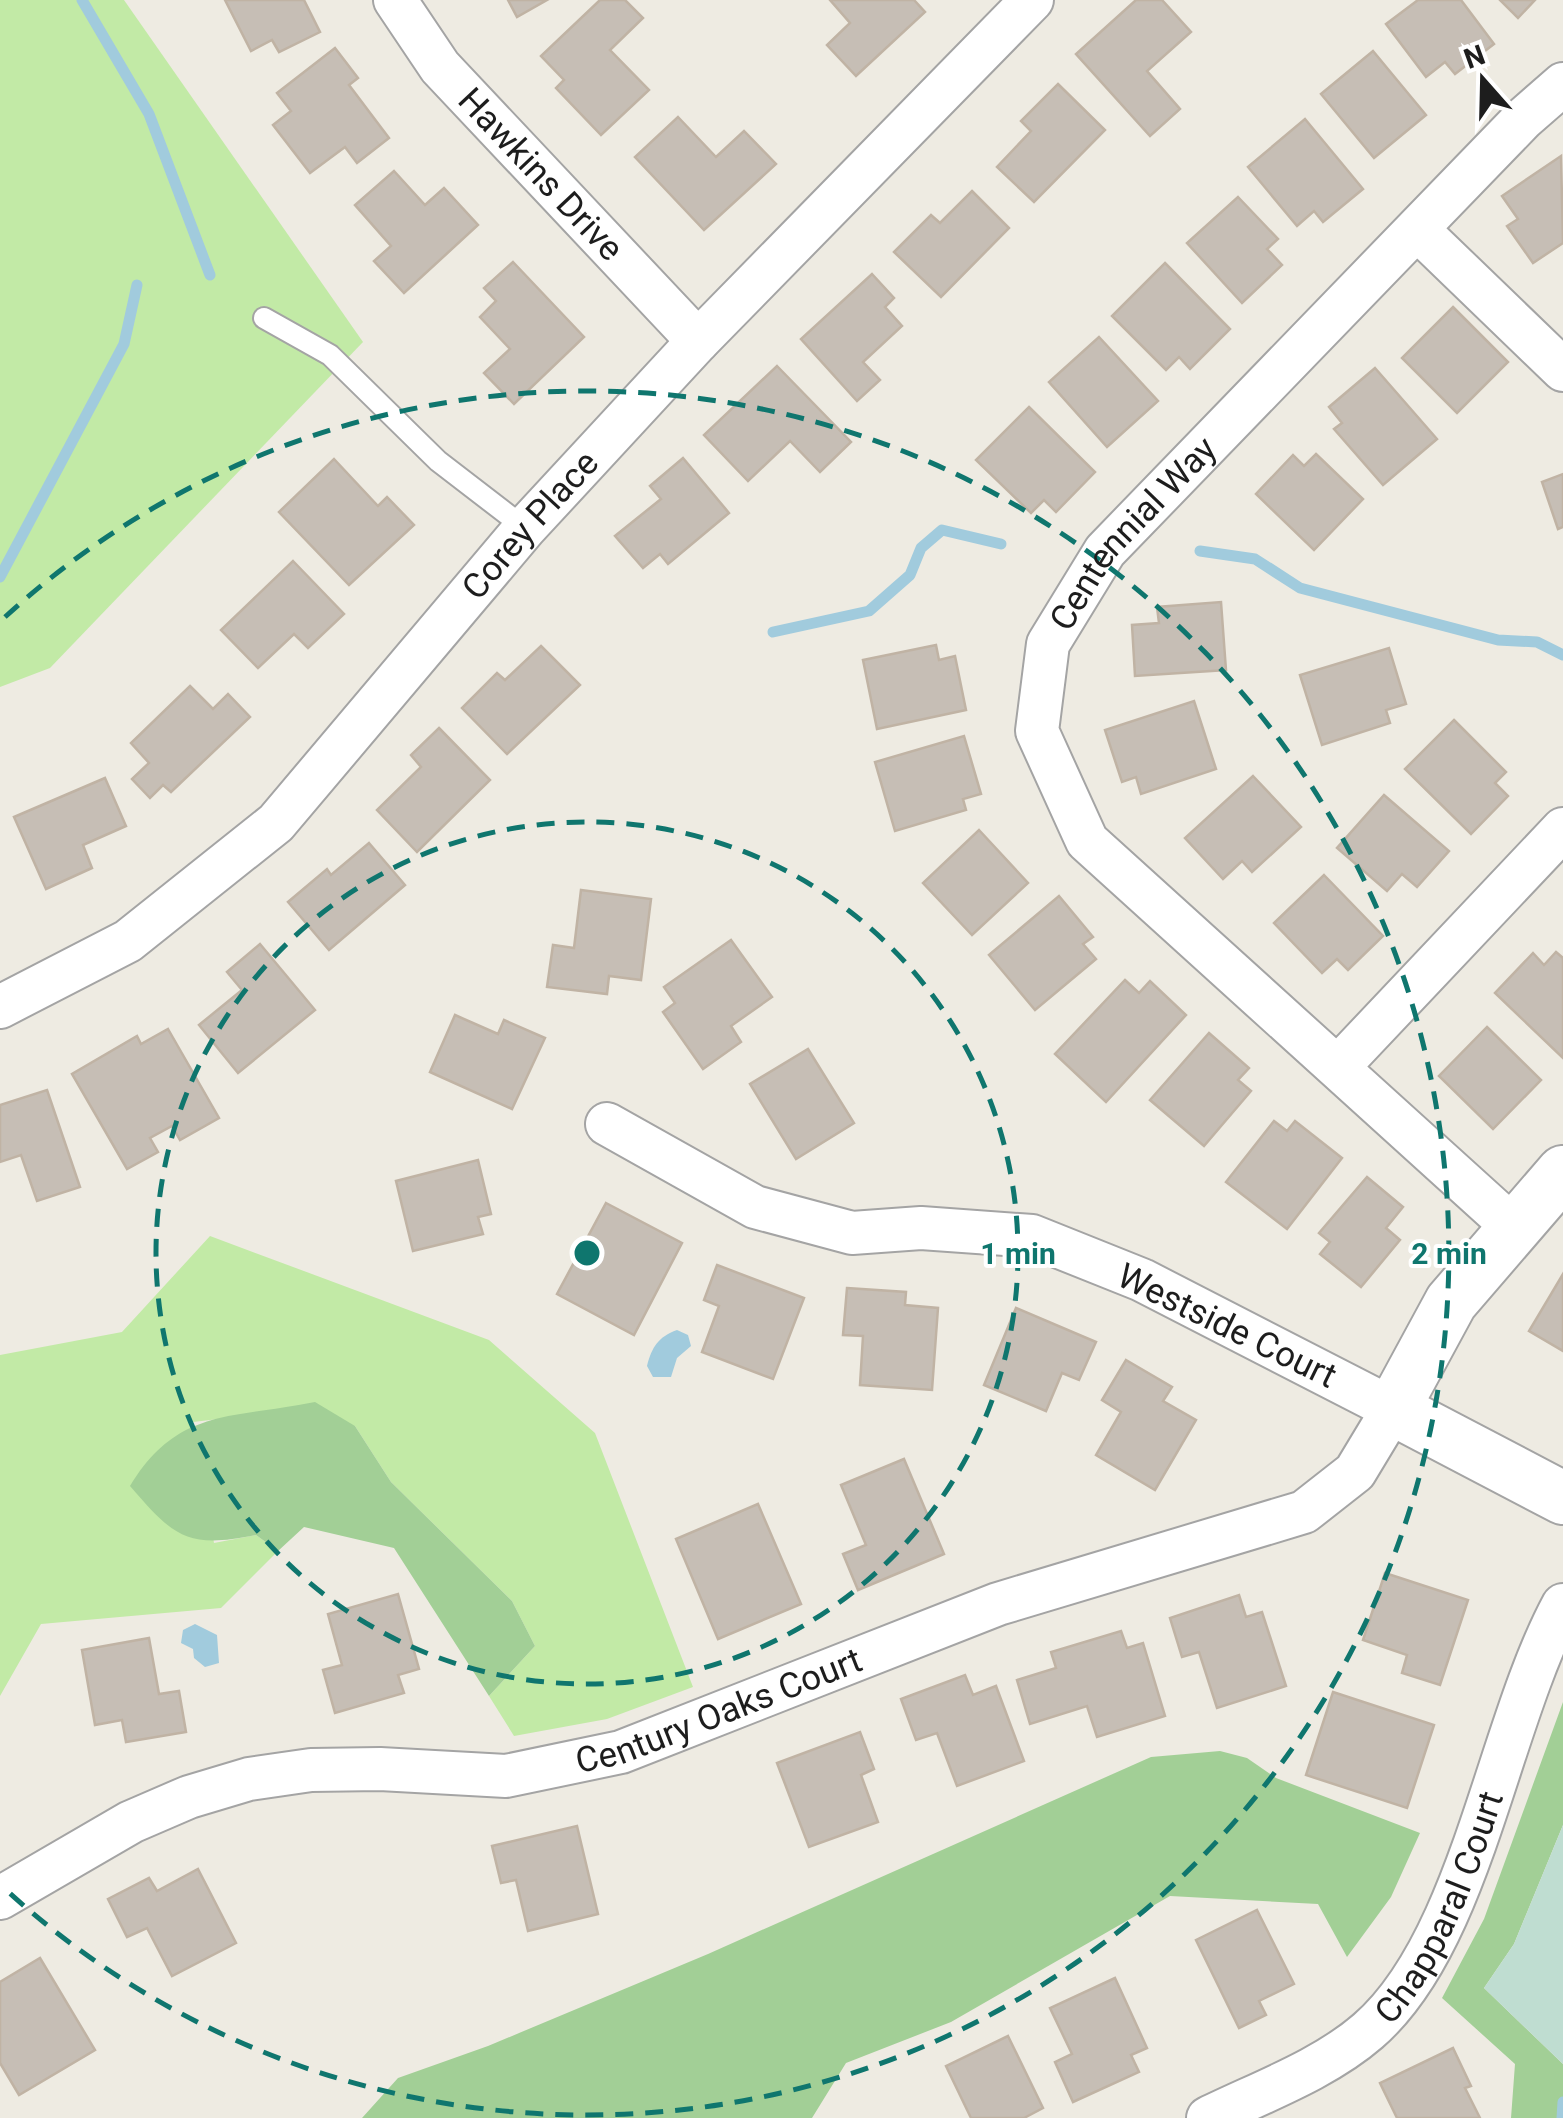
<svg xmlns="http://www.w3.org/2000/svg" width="1563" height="2118" viewBox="0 0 1563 2118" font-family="Roboto,sans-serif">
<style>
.grass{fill:#c2eaa6}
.forest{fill:#a2cf96}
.wetland{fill:#bfddd1}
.water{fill:#a1cbdd}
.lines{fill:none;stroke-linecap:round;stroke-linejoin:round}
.stream{stroke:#a1cbdd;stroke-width:11}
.building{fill:#c6beb5;stroke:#c0b3a4;stroke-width:2.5}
.service-casing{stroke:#a4a4a4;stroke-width:24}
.minor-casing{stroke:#a4a4a4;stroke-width:46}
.tertiary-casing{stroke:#a4a4a4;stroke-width:56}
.service{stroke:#fff;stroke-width:20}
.minor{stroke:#fff;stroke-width:42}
.tertiary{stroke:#fff;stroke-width:52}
.ring{fill:none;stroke:#0f766e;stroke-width:5;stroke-dasharray:18 12}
.labels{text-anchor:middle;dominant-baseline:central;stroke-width:8;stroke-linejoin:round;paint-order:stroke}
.street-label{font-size:35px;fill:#1d1d1d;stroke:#fff}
.centre{fill:#0f766e;stroke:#fff;stroke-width:5}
.ring-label{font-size:30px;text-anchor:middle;font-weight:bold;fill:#0f766e;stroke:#fff;stroke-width:8;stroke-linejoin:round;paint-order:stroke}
</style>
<rect width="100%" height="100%" fill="#eeebe2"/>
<g class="grass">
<path d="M 0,0 L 124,0 L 363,342 L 50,668 L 0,687 Z"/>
<path d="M 210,1236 L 489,1340 L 595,1433 L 693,1687 L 607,1719 L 514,1736 L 489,1696 L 535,1646 L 512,1601 L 391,1482 L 355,1426 L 253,1415 L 193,1422 L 214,1543 L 256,1535 L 278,1551 L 221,1608 L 41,1624 L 0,1696 L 0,1355 L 122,1332 Z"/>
</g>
<g class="forest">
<path d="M 315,1402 L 355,1426 L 391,1482 L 512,1601 L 535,1646 L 489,1696 L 394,1548 L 304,1527 L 278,1551 L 256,1535 C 187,1549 174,1537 130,1486 C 178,1407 232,1419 315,1402 Z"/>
<path d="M 1563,1702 L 1563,1825 L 1514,1944 L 1484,1988 L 1563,2064 L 1563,2118 L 1511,2118 L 1515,2064 L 1442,1998 L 1484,1919 Z"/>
<path d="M 1220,1751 L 1247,1758 L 1276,1778 L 1420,1833 L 1391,1897 L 1347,1957 L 1318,1904 L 1170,1896 L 951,2022 L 846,2063 L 812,2118 L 362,2118 L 398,2078 L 488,2046 L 708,1954 L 1151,1757 Z"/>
</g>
<path class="wetland" d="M 1563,1825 L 1563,2064 L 1484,1988 L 1514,1944 Z"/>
<g class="water">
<path d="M 677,1330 L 688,1335 L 691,1346 L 677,1358 L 671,1377 L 653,1377 L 647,1366 C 652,1347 658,1337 677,1330 Z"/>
<path d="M 195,1624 L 217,1635 L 219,1663 L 205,1667 L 194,1658 L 193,1649 L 181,1643 L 183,1630 Z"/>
</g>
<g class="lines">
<g class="stream">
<path d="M 82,0 L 149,114 L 210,275"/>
<path d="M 1200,551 L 1255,559 L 1300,588 L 1498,640 L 1537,642 L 1563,655"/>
<path d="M 0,577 L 124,344 L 137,285"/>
<path d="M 773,632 L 869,611 L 910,575 L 921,548 L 942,530 L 1001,544"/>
<path d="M 1562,2118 L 1563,2102"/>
</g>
</g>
<g class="building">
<path d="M 225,0 L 304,0 L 320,32 L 279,52 L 272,40 L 251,51 Z"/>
<path d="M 508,0 L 547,0 L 517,17 Z"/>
<path d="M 600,0 L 625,0 L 643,18 L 610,50 L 649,90 L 601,135 L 556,88 L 564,80 L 541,56 Z"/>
<path d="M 830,0 L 914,0 L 925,12 L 856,76 L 827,45 L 850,23 Z"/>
<path d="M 1136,0 L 1162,0 L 1191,32 L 1147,71 L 1180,109 L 1150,136 L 1076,54 Z"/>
<path d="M 1418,0 L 1461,0 L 1494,44 L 1455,74 L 1445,62 L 1426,77 L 1386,24 Z"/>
<path d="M 1500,0 L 1535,0 L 1518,18 Z"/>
<path d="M 335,48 L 358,78 L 349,85 L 389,138 L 357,163 L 345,147 L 310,173 L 273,125 L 291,111 L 277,93 Z"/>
<path d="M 1373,51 L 1426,115 L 1374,158 L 1321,94 Z"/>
<path d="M 1058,84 L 1105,130 L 1034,202 L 997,167 L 1031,131 L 1021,121 Z"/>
<path d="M 678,117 L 716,157 L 744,131 L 776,164 L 704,230 L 635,157 Z"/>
<path d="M 1305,119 L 1363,189 L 1323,222 L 1314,211 L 1297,226 L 1248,167 Z"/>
<path d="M 1561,156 L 1563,243 L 1533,263 L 1507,226 L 1518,219 L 1502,196 Z"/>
<path d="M 394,171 L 425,205 L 444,188 L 478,225 L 404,293 L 374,261 L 391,246 L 355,205 Z"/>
<path d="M 972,191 L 1009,228 L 941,297 L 894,252 L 931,215 L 940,223 Z"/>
<path d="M 1238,197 L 1278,239 L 1267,249 L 1282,265 L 1242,303 L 1187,243 Z"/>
<path d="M 513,262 L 584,337 L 514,404 L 484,373 L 510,349 L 480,317 L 496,301 L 484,288 Z"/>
<path d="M 1165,263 L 1230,329 L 1190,369 L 1179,357 L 1166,370 L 1112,316 Z"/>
<path d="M 872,274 L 894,298 L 885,307 L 902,326 L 863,362 L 880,380 L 857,401 L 801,339 Z"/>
<path d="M 1453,307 L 1508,362 L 1457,413 L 1402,358 Z"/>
<path d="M 1099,337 L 1158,401 L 1107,447 L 1049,382 Z"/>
<path d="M 777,366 L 851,442 L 820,472 L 790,441 L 748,481 L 704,435 Z"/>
<path d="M 1375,368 L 1437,439 L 1383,485 L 1334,429 L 1342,423 L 1329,407 Z"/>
<path d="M 1029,407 L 1095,472 L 1056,512 L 1044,500 L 1031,513 L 976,460 Z"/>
<path d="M 1316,454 L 1363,499 L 1314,550 L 1256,494 L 1293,455 L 1304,466 Z"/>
<path d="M 683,458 L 729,513 L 668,564 L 660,554 L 643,568 L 615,536 L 661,499 L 650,486 Z"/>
<path d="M 334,459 L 378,506 L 387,497 L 414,525 L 349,585 L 279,512 Z"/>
<path d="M 1563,474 L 1563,527 L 1558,529 L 1542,482 Z"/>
<path d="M 293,561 L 344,614 L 308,648 L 294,634 L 258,668 L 221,630 Z"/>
<path d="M 1221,602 L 1226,670 L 1135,676 L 1132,625 L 1159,623 L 1157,607 Z"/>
<path d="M 936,645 L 939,660 L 955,656 L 966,710 L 877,729 L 863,660 Z"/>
<path d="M 541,646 L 580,685 L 507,754 L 462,708 L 497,673 L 505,680 Z"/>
<path d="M 1389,648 L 1406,704 L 1386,710 L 1390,723 L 1322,745 L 1300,675 Z"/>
<path d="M 190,686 L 213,709 L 228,694 L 250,717 L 171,792 L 163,785 L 150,798 L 132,779 L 149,763 L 131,743 Z"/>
<path d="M 1194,701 L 1216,769 L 1141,794 L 1136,777 L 1122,782 L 1105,730 Z"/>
<path d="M 1454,720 L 1506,772 L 1495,783 L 1508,796 L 1471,834 L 1405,769 Z"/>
<path d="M 439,728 L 490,780 L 417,852 L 377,810 L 421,767 L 411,755 Z"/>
<path d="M 964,736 L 981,794 L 963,799 L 966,810 L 895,831 L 875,762 Z"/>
<path d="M 1253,776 L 1301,827 L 1252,872 L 1242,861 L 1223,879 L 1185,838 Z"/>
<path d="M 105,778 L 126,826 L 83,845 L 92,868 L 46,889 L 14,817 Z"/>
<path d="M 1384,795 L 1449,851 L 1417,887 L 1402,874 L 1387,891 L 1337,848 Z"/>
<path d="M 979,830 L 1028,883 L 972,935 L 923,883 Z"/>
<path d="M 369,843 L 405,885 L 329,950 L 288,902 L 327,869 L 331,875 Z"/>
<path d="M 1324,875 L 1383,936 L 1348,970 L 1337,959 L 1322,973 L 1274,923 Z"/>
<path d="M 581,890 L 651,899 L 641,980 L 609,976 L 607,994 L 547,987 L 553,945 L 574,948 Z"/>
<path d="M 1059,896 L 1093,937 L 1083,944 L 1096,959 L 1035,1010 L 989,955 Z"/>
<path d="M 731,940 L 772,997 L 731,1026 L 741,1042 L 703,1069 L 663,1012 L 675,1003 L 664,987 Z"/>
<path d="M 260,944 L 315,1010 L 238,1073 L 199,1025 L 242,990 L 227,972 Z"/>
<path d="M 1556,952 L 1563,958 L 1563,1058 L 1495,993 L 1533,953 L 1544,965 Z"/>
<path d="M 1125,980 L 1139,993 L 1150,981 L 1186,1015 L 1106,1102 L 1055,1054 Z"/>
<path d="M 455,1015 L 498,1034 L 504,1020 L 545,1038 L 512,1109 L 430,1072 Z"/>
<path d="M 1487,1027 L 1541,1080 L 1493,1129 L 1439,1076 Z"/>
<path d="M 168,1029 L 219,1118 L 180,1140 L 172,1126 L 150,1138 L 158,1152 L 127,1169 L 72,1074 L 137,1036 L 141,1044 Z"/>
<path d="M 1209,1033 L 1249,1068 L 1238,1080 L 1251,1091 L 1204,1146 L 1150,1100 Z"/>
<path d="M 808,1049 L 854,1123 L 796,1159 L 750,1084 Z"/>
<path d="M 47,1090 L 80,1187 L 37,1201 L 21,1155 L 0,1162 L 0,1105 Z"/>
<path d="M 1274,1121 L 1287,1131 L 1295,1121 L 1342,1158 L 1287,1229 L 1226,1182 Z"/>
<path d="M 478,1160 L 491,1214 L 478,1217 L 483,1234 L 413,1251 L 396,1181 Z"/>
<path d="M 1367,1177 L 1403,1207 L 1386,1228 L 1400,1240 L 1361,1287 L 1320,1254 L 1330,1242 L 1319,1233 Z"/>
<path d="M 606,1203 L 682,1243 L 634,1335 L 557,1294 Z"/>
<path d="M 717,1265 L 804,1298 L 773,1379 L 702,1352 L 719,1306 L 704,1300 Z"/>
<path d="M 1563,1274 L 1563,1351 L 1529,1331 Z"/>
<path d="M 847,1288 L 906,1292 L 905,1305 L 938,1308 L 932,1390 L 860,1385 L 863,1336 L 843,1335 Z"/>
<path d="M 1016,1308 L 1096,1342 L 1079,1380 L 1062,1373 L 1046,1411 L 984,1385 Z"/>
<path d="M 1126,1360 L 1172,1387 L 1163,1401 L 1196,1420 L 1155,1490 L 1096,1455 L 1121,1412 L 1102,1400 Z"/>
<path d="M 904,1459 L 944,1554 L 858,1590 L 843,1554 L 866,1545 L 841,1485 Z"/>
<path d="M 758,1504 L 801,1604 L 718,1639 L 676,1539 Z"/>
<path d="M 1385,1573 L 1468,1600 L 1440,1685 L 1402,1673 L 1407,1655 L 1363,1640 Z"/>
<path d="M 398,1594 L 419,1669 L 398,1675 L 404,1693 L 335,1713 L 323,1670 L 342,1665 L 328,1614 Z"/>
<path d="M 1239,1595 L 1246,1617 L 1262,1612 L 1286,1686 L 1217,1708 L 1199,1652 L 1182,1657 L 1170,1618 Z"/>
<path d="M 1121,1631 L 1127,1648 L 1143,1643 L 1165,1716 L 1097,1737 L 1087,1706 L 1030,1724 L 1017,1680 L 1056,1668 L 1051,1652 Z"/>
<path d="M 149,1638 L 159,1694 L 179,1691 L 186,1732 L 126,1742 L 122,1720 L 95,1725 L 82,1650 Z"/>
<path d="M 965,1675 L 973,1695 L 996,1686 L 1024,1761 L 957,1786 L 937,1733 L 916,1740 L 901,1699 Z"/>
<path d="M 1333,1692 L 1434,1725 L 1407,1808 L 1306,1775 Z"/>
<path d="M 860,1732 L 874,1769 L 861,1775 L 878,1822 L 809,1847 L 777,1763 Z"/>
<path d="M 577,1826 L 598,1914 L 528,1931 L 516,1880 L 501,1883 L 492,1846 Z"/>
<path d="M 198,1869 L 236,1943 L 172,1976 L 147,1928 L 127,1937 L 108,1899 L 149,1878 L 157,1891 Z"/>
<path d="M 1257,1910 L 1294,1984 L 1259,2001 L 1266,2015 L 1239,2028 L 1196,1940 Z"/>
<path d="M 40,1958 L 95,2050 L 19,2095 L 0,2063 L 0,1982 Z"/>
<path d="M 1115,1978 L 1147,2048 L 1131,2055 L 1139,2072 L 1073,2102 L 1055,2062 L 1072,2054 L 1050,2008 Z"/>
<path d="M 1008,2036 L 1043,2108 L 1024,2118 L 971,2118 L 946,2066 Z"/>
<path d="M 1453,2048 L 1471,2086 L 1465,2088 L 1480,2118 L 1397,2118 L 1380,2083 Z"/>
</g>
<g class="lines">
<g class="service-casing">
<path id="service" d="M 264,318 L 330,355 L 438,461 L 525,528"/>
</g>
<g class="minor-casing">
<g id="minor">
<path id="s1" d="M 395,0 L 440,67 L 698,341"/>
<path d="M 1418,230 L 1563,370"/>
<path id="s2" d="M 0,1007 L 128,941 L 276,823 L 525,528 L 698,341 L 1032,0"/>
<path d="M 1338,1067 L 1563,829"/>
<path id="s3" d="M 1512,1226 L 1087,841 L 1037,731 L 1048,644 L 1105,551 L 1523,119 L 1563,84"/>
<path id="s4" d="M 0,1898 L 131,1822 L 189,1797 L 249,1779 L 311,1770 L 380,1769 L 506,1776 L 621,1752 L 998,1604 L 1304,1512 L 1355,1472 L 1393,1409 L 1142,1280 L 1032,1236 L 921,1228 L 852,1233 L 755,1207 L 607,1124"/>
<path id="s5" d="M 1208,2118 C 1261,2092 1323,2070 1368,2031 C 1471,1942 1497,1727 1563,1605"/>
</g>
</g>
<g class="tertiary-casing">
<path id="tertiary" d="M 1563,1172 L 1451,1302 L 1393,1409 L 1563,1498"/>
</g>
<use href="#service" class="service"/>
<use href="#minor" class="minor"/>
<use href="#tertiary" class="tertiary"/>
</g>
<g class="ring">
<circle cx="587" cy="1253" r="431"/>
<path d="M5 617A862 862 0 1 1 5 1889"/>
</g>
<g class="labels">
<g class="street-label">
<text stroke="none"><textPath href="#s1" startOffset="228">Hawkins Drive</textPath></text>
<text stroke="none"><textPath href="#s2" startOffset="725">Corey Place</textPath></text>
<text stroke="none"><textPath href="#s3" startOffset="922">Centennial Way</textPath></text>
<text transform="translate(1227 1326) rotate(26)">Westside Court</text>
<text stroke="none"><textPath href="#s4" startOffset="758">Century Oaks Court</textPath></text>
<text stroke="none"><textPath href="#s5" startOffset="328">Chapparal Court</textPath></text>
</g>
</g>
<circle cx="587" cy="1253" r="15" class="centre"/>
<g class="ring-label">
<text x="1018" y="1264">1 min</text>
<text x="1449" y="1264">2 min</text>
</g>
<g transform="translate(1483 80) rotate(340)" stroke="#ffffff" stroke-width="8" paint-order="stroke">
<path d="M0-8L18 38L0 25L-18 38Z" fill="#1d1d1d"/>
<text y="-15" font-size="28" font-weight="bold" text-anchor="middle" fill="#1d1d1d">N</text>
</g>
</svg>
